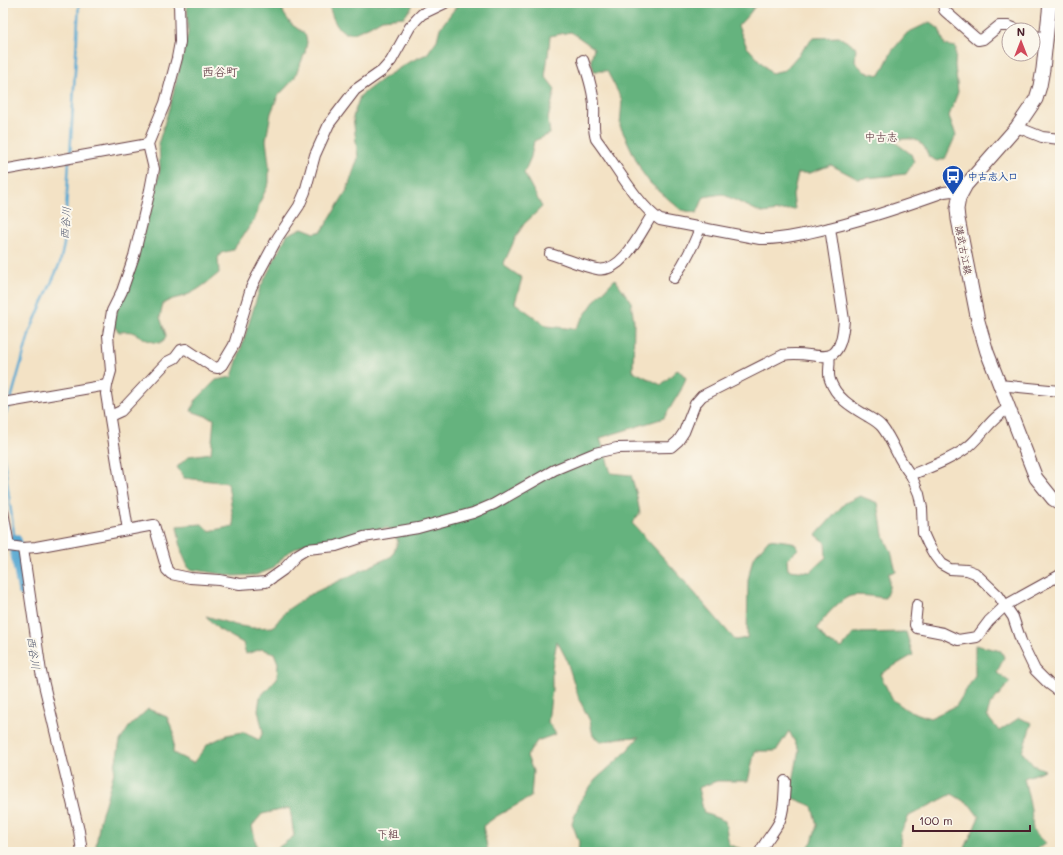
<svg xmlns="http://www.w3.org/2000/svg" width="1063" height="855" viewBox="0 0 1063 855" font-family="Mali,'Klee One',sans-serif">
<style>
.forest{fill:#65b37e;stroke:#586954}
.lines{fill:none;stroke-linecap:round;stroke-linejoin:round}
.stream{stroke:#57a8d2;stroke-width:2.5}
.river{stroke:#57a8d2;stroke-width:14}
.minor-casing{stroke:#633c42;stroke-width:12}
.major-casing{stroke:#633c42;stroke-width:15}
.minor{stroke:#fff;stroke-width:10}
.major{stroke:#fff;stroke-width:13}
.labels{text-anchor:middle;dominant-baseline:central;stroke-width:4;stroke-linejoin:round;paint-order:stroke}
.transit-label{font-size:10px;font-weight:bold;fill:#164399;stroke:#fbf7ec;text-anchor:start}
.street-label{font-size:10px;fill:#4a1f2b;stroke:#fbf7ec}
.neighbourhood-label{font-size:11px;fill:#4a1f2b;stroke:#fbf7ec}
.water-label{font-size:11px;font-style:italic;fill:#4f566e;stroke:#fbf7ec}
.quarter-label{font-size:12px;fill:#4a1f2b;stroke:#fbf7ec}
</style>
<rect width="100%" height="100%" fill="#fbf7ec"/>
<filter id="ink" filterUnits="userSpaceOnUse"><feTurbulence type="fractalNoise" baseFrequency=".025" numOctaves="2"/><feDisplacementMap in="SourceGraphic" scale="8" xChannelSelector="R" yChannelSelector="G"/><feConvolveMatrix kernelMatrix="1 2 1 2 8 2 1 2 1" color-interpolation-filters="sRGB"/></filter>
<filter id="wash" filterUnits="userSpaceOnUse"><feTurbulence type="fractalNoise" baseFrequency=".012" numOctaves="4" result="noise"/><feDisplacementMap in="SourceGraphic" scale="16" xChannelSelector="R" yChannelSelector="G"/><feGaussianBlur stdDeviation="0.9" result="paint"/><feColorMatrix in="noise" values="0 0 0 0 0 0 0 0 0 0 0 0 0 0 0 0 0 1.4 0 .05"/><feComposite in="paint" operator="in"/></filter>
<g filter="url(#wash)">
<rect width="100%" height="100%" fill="#f3e2c5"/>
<g class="forest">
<path d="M 187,3 L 281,3 L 284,14 L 291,24 L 305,34 L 307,42 L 305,53 L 294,79 L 278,96 L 271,113 L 266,140 L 269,164 L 269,183 L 260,202 L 255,219 L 233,250 L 221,253 L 218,258 L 219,273 C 208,282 198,291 184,296 C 175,299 172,298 163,304 L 160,317 L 166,335 L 165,339 L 160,343 C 146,342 143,337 132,332 C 128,331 123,332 119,332 L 114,326 L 114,319 L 154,200 L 160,168 L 159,141 L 171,102 L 188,33 Z"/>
<path d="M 328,3 L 412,3 L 412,7 L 404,17 L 382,19 L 370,26 L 354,33 L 345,33 L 337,26 L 333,18 Z"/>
<path d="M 459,3 L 757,3 L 750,13 L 738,26 L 747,47 L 771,73 L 785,70 L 813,38 L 839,37 L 856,47 L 855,62 L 865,72 L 880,75 L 892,51 L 907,33 L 930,22 L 939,29 L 945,45 L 956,47 L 955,66 L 958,92 L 949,116 L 956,135 L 945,159 L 937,161 L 929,157 C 921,136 912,138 892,140 L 911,154 L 914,162 L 906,174 L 858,179 L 831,165 L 810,173 L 798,173 L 793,195 L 795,209 L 762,213 L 722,194 L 704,197 L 697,213 L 681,210 L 650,183 L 642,172 L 620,126 L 622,100 L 607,71 L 594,71 L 591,60 L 594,48 L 571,32 L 550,36 L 548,56 L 545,76 L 555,89 L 548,119 L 550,134 L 534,141 L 531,157 L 524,173 L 542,207 L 524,224 L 515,239 L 503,265 L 522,278 L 515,303 L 547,326 L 575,329 L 596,299 L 615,279 L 631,302 L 634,322 L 633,371 L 661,385 L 678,369 L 686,378 L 681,390 L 664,418 L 600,438 L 611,473 L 631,475 L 636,492 L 640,513 L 632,523 L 680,576 L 735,640 L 747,638 L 748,580 L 753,558 L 769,539 L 792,542 L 799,548 L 787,560 L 788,570 L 810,572 L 826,557 L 825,542 L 816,535 L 845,503 L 860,496 L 878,503 L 883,535 L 891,551 L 896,572 L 889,573 L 889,588 L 885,598 C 875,597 857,593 848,597 C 835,604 825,617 817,628 L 827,642 L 842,648 L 854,633 L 906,632 L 913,655 L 880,674 L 892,699 L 907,710 L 930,718 L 956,706 L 975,676 L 975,645 L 1001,651 L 1004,657 L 997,673 L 1010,682 L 990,705 L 987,716 L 999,731 L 1019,718 L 1032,723 L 1022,752 L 1033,765 L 1045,770 L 1024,778 L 1031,809 L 1033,830 L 1046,843 L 1033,852 L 968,852 L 965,848 L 979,817 L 970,805 L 952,794 L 909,816 L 900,834 L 901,848 L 900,852 L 803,852 L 812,842 L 817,825 L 812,806 L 790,797 L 799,750 L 789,731 L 776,751 L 755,751 L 748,781 L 717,781 L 698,788 L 704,813 L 725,821 L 729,845 L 745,850 L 745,852 L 578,852 L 579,842 L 572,823 L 580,801 L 595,780 L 622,756 L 639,737 L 619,738 L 602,742 L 593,736 L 590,721 L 579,699 L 566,658 L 557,641 L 552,668 L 552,689 L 548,722 L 556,734 L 537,741 L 527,756 L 533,771 L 531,797 L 497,816 L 483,826 L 488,852 L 277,852 L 279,847 L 294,836 L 290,808 L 262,814 L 252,826 L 256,843 L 257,852 L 95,852 L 100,820 L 113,776 L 120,741 L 129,727 L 148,709 L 167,717 L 174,733 L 173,753 L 193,763 L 208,744 L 227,735 L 243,732 L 259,740 L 263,732 L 258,710 L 260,697 L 277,678 L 278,663 L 274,653 L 262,649 L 246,654 L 243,643 L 218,629 L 206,616 L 235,625 L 252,628 L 273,627 L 287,610 L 309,595 L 392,556 L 398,541 L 388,528 L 364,531 L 332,540 L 308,542 L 287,553 L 272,569 L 256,575 L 234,576 L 189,569 L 182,553 L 177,526 L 202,524 L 209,531 L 234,526 L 228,483 L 184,478 L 177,467 L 189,456 L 211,453 L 214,419 L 191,411 L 195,401 L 216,380 L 232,377 L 260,288 L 287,235 L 302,228 L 315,233 L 322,231 L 347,190 L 358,158 L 353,117 L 360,96 L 382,79 L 409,62 L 427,54 L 437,40 L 440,28 Z"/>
</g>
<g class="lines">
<g class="stream">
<path d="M 70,156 L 79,3"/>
<path d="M 11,399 L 30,331 L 60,263 L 64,244 L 69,161"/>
<path d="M 3,433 L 3,420 L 9,405"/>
<path d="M 3,452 L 15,541"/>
</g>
<path class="river" d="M 15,541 L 24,590"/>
</g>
</g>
<g filter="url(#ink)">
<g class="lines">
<g class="minor-casing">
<g id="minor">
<path d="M 943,3 L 944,10 L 946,12 L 978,40 L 983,39 L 999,26 L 1008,26 L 1019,30"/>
<path d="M 1033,35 L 1046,39"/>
<path d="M 583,60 C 588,75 593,89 594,105 C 595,117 592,127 596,139 C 614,162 637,205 660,220 L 760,239 C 776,240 792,236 808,233 C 855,223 899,208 944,192 L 952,191 L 961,193"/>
<path d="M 1017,127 L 1042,137 L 1060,139"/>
<path d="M 3,170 L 148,144"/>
<path d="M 550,254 C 565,258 581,266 597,269 C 622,274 641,232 652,215"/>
<path d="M 674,278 C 685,262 693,247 700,228"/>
<path d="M 829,356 C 831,364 827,372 830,380 C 836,398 852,407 867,416 C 872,419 878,422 882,427 C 894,442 898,461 911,475"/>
<path d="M 999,385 L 1060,391"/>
<path d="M 3,403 L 107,385"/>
<path d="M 1009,408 C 992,417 983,434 969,446 C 955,458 928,468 911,475 L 919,494 L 922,508 L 923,533 L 928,544 L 935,556 L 941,564 L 950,569 L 967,570 L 975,573 L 998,595 L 1013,617 L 1021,641 L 1035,670 L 1049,684 L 1060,692"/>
<path d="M 110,416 L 121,411 L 167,362 L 175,358 L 181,350 L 186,349 L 213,367 L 218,368 L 222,365 L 234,345 L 251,288 L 257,276 L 278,237 L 299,206 L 305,192 L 315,155 L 329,124 L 355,90 L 382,71 L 391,61 L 410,27 L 417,19 L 422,14 L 445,3"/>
<path d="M 3,511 L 9,546"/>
<path d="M 128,530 L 106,394 L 107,385 L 111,371 L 108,335 L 112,311 L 122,291 L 134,256 L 150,190 L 154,169 L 148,144 L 165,103 L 177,58 L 180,42 L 179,3"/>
<path d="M 3,547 L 9,546 L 23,548 L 36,547 L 154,525 L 167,570 L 171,574 L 190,578 L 219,580 L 240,584 L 266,582 L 283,570 L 297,555 L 307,549 L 336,546 L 364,537 L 418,528 L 473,513 L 494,504 L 554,470 L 595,453 L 617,448 L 671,447 L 678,441 L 684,432 L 695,404 L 702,396 L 783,355 C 817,348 840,377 844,320 L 830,228"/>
<path d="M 23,548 L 41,672 L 79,831 L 82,852"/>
<path d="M 917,605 L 915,625 L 917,628 L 943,633 L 958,640 L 977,637 L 989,621 L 1006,605 L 1060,575"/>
<path d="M 760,852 C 765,841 776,830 780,820 C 785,808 784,794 785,781"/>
</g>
</g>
<g class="major-casing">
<path id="major" d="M 1050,3 L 1043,69 L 1040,86 L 1036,99 L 1017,127 L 966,185 L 959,198 L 957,209 L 958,219 L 978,321 L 987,352 L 1036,478 L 1053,499 L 1060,503"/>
</g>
<use href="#minor" class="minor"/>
<use href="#major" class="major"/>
</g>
</g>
<defs>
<g id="bus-pin" transform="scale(1.15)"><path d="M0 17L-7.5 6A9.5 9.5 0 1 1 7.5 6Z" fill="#1a4fb4" stroke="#fbf7ec"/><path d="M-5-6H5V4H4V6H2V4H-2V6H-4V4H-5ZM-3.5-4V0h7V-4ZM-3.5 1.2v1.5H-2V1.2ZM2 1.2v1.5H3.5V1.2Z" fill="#fff"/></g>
</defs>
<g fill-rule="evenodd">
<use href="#bus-pin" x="953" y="176"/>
</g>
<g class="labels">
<g class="transit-label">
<text x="968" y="176">中古志入口</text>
</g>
<g class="street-label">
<text transform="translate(964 250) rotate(79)">講武古江線</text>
</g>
<g class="neighbourhood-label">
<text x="881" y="136">中古志</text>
<text x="388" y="833">下組</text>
</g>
<g class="water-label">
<text transform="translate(65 223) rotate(-86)">西谷川</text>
<text transform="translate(34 653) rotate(81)">西谷川</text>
</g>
<g class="quarter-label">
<text x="220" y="71">西谷町</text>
</g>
</g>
<rect width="1063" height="855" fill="none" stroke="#fbf7ec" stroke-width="16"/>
<g transform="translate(1021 42)"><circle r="19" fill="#fbf7ec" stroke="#b4a19f"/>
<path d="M0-3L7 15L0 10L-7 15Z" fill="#d1495b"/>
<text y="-6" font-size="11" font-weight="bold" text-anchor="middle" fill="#4a1f2b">N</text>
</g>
<path d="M913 825v6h117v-6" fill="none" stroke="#4a1f2b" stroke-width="2"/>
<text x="919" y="825" font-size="12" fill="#4a1f2b" stroke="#fbf7ec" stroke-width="3" paint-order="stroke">100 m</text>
</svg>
